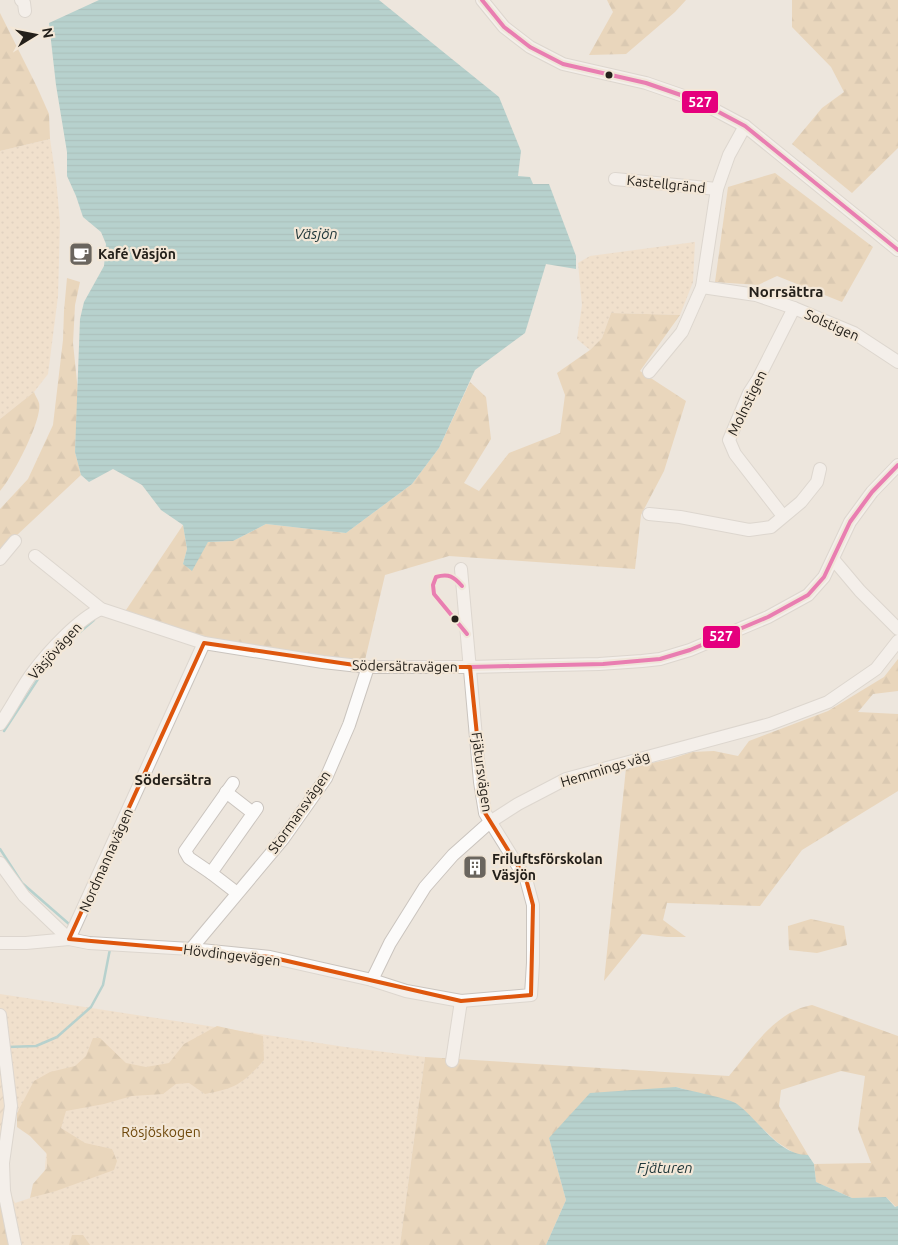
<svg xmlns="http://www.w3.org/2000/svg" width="898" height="1245" viewBox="0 0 898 1245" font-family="Ubuntu,sans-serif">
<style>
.grass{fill:url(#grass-dots);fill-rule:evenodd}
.forest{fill:url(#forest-firs)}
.garden{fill:url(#garden-furrows)}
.water{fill:url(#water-rules)}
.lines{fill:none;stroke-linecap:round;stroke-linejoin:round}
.stream{stroke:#75b9bb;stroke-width:2.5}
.minor-casing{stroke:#cac4be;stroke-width:14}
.minor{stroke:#fcfbfa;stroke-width:12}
.bus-1-casing{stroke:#f3e7d7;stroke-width:8}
.bus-1{stroke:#e5007d;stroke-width:4}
.marked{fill:none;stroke:#de560d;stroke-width:4;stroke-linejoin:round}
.bus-dot{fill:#24201a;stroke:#f3e7d7;stroke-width:2}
.labels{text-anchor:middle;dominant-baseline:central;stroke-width:4.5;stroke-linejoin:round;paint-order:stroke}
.street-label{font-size:14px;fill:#24201a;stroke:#f3e7d7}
.poi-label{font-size:14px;font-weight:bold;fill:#24201a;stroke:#f3e7d7;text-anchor:start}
.park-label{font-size:14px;fill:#6f490c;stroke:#f3e7d7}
.water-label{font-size:15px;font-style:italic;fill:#22393b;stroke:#f3e7d7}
.neighbourhood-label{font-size:15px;font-weight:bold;fill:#24201a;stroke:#f3e7d7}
.line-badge{stroke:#f3e7d7;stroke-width:2}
.badge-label{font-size:14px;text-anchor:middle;font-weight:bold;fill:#fff}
</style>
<defs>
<pattern id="grass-dots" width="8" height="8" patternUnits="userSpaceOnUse" patternTransform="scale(1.25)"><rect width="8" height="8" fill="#f4d9b9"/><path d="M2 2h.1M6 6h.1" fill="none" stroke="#d1ba9e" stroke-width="1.8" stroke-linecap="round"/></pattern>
<pattern id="forest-firs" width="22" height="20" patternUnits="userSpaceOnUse" patternTransform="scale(1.25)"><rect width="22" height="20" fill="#e5c394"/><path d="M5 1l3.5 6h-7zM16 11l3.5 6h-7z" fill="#c4a77f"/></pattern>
<pattern id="garden-furrows" width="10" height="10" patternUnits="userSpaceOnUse" patternTransform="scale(1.25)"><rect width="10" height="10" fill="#f4d9b9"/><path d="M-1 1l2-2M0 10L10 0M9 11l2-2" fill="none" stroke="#d1ba9e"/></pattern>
<pattern id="water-rules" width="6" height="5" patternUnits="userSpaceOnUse" patternTransform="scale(1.25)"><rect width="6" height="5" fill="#75b9bb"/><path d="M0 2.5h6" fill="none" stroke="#609697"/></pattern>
</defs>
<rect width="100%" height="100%" fill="#ede6dd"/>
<g class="grass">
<path d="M 50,139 L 56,179 L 60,223 L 58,296 L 48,374 L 34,392 L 0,419 L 0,151 Z"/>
<path d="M 695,242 L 693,282 L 680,315 L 611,313 L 602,338 L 590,350 L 577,339 L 582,305 L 578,263 L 590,256 Z"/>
<path d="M 0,994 L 345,1047 L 425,1057 L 400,1245 L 0,1245 ZM 22,1107 L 48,1129 L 43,1194 L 15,1203 C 1,1173 14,1144 15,1113 Z"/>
</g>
<g class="forest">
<path d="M 607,0 L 686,0 L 675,12 L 626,54 L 589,55 L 613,12 Z"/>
<path d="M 792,0 L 898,0 L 898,148 L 852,193 L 792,144 L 822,108 L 844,92 L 831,67 L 792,27 Z"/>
<path d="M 0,13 L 37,87 L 49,114 L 50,139 L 0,151 Z"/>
<path d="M 775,173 L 873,247 L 842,302 L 777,276 L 758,285 L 715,282 L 728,187 Z"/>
<path d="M 67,278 L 80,282 L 75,305 L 73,343 L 78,392 L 75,452 L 81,475 L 0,551 L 0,509 L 28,479 L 53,425 L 63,340 L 64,311 Z"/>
<path d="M 611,313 L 680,315 L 640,371 L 686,401 L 664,471 L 641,515 L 635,569 L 449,556 L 385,575 L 365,660 L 281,653 L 206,638 L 124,613 L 183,525 L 187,549 L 183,564 L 208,542 L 233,541 L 266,524 L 346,533 L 412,484 L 439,448 L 470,382 L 486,397 L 491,439 L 464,483 L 479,491 L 509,453 L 560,433 L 565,395 L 557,373 L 590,350 L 602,338 Z"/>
<path d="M 34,392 C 35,396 38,399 39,403 C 43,419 12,478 0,491 L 0,419 Z"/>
<path d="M 898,659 L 898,691 L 873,694 L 858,712 L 898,714 L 898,791 L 802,850 L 760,906 L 667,903 L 663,920 L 686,937 L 667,937 L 642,934 L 604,981 L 626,768 L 671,759 L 692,752 L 714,751 L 738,756 L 749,741 L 828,711 L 884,677 Z"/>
<path d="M 811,919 L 844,926 L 847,945 L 817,953 L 789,950 L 788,926 Z"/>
<path d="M 812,1005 L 898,1036 L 898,1206 L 896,1207 L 886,1197 L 852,1198 L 816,1182 L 814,1164 L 871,1163 L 858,1129 L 865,1076 L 841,1071 L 781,1090 L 779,1106 L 808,1155 L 797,1155 L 777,1142 L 735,1103 L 676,1087 L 549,1138 L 566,1200 L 546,1245 L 400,1245 L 425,1057 L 729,1076 C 752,1049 774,1012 812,1005 Z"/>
<path d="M 217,1026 L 263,1036 L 264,1060 C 244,1083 235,1089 205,1094 L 189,1083 L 176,1084 L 163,1094 L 132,1096 L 104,1104 L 66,1111 L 61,1128 L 85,1143 L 112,1149 L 117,1161 L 114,1170 L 56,1191 L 30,1198 L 33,1184 L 47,1168 L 47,1154 L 30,1136 L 17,1127 L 17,1113 L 34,1081 L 50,1072 L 75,1066 L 86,1056 L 93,1038 L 100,1038 L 126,1063 L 146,1067 L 169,1063 L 184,1044 Z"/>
<path d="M 3,1204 L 11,1245 L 0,1245 L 0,1205 Z"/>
<path d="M 72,1235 L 83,1235 L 90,1245 L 69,1245 Z"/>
</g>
<path class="garden" d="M 0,1044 L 7,1125 L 0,1126 Z"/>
<g class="water">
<path d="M 99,0 L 379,0 L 499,97 L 521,151 L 518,176 L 530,177 L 533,184 L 549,184 L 576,256 L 576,269 L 546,264 L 525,333 L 475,370 L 439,448 L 412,484 L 346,533 L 266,524 L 233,541 L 208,542 L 192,571 L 183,564 L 187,549 L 183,525 L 161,510 L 142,485 L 113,469 L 89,482 L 81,475 L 75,452 L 80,319 L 84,302 L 104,266 L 106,244 L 101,232 L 83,217 L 76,196 L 67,176 L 67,152 L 56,85 L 49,23 Z"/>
<path d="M 676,1087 C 689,1091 729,1098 737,1104 C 759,1120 778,1155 808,1155 L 814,1164 L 816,1182 L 852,1198 L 886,1197 L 895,1207 L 898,1206 L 898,1245 L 546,1245 L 566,1200 L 549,1138 L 590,1093 Z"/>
</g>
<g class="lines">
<g class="stream">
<path d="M 44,671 L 67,643 L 94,620"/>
<path d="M 4,731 L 38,679"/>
<path d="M 0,849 L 22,883 L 69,924"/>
<path d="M 7,1047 L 36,1046 L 57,1037 L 91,1007 L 103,985 L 110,949"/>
</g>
<g class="minor-casing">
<g id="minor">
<path d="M 21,0 L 24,3 L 25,11"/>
<path d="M 482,0 L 504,27 L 530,47 L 563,64 L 646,83 L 698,101 L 745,126 L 898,250"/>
<path d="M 615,179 L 717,189"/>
<path d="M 702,287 L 756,295 L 794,308 L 854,333 L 898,362"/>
<path d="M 649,372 L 682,332 L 702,287 L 717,189 L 729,155 L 745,126"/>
<path d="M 649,514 L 680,517 L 749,530 L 771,527 L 801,502 L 817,482 L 820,469"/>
<path d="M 783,516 L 735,454 L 729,440 L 749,393 L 758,379 L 794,308"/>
<path d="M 35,556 L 101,609 L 204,643 L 323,662 L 368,667 L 470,667 L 599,664 L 642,661 L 660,659 L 690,650 L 768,617 L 808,595 L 824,577 L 850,522 L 872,492 L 898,465"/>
<path d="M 0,559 L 15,541"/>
<path d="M 833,559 L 860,591 L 898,629"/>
<path d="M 0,724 C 12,707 21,688 33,672 C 48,652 78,619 101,609"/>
<path d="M 226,792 L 253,813"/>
<path d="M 0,863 L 24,896 L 69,939"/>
<path d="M 211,873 L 189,858 L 185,851 L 233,783"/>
<path d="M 237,893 L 211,873 L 257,808"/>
<path d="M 69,939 L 204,643"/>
<path d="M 0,943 L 26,943 L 69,939 L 89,943 L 191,949 L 270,957 L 372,980 L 406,991 L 461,1001 L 531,995 L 533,963 L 533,905 L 526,879 L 485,813 L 480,782 L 461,569"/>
<path d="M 191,949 L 283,839 L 326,778 L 349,725 L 368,667"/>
<path d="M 372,980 L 390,943 L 425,887 L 453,855 L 490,822 L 518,804 L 566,779 L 770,724 L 828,702 L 876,669 L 898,641"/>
<path d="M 0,1015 L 11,1106 L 3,1163 L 4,1191 L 15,1245"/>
<path d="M 452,1061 L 461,1001"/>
</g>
</g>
<use href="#minor" class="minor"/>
<g class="bus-1-casing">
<g id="bus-1">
<path d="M 482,0 L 504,27 L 530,47 L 563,64 L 646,83 L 698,101 L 745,126 L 898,250"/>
<path d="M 462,586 C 454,577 449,573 436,577 L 433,585 L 434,594 L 467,634"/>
<path d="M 470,667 L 603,664 L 660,659 L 690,650 L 768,617 L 808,595 L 824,577 L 850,522 L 872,492 L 898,465"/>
</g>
</g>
<use href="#bus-1" class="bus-1"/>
</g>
<path d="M0 0H898V1245H0ZM 204,643 L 368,667 L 470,667 L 485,813 L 526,879 L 533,905 L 531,995 L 461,1001 L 270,957 L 69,939 Z" fill="#ede6dd" fill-opacity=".55" fill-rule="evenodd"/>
<path class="marked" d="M 204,643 L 368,667 L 470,667 L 485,813 L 526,879 L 533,905 L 531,995 L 461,1001 L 270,957 L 69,939 Z"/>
<defs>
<g id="cafe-square" transform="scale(1.25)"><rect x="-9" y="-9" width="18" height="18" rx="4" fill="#6a655e" stroke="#f3e7d7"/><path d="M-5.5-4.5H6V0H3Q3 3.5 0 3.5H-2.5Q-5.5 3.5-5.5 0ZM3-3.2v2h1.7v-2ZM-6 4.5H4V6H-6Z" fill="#fff"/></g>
<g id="building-square" transform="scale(1.25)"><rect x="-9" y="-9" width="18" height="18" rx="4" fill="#6a655e" stroke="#f3e7d7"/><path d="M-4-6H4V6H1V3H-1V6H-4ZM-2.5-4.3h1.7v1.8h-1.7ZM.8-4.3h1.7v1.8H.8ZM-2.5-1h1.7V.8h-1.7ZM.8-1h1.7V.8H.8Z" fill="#fff"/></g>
</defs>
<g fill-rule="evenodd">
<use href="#cafe-square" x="81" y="254"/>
<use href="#building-square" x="475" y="867"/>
</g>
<g class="bus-dot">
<circle cx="609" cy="75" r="4.5"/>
<circle cx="455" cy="619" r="4.5"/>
</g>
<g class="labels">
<g class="street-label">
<text transform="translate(666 184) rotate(6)">Kastellgränd</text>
<text transform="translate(832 325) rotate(24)">Solstigen</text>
<text transform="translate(747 403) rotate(-64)">Molnstigen</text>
<text transform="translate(55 651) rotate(-48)">Väsjövägen</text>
<text transform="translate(405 666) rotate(1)">Södersätravägen</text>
<text transform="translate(605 769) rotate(-17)">Hemmings väg</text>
<text transform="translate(482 772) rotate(82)">Fjätursvägen</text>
<text transform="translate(299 812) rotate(-55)">Stormansvägen</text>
<text transform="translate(106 860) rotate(-66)">Nordmannavägen</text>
<text transform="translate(232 955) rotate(7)">Hövdingevägen</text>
</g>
<g class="poi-label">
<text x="98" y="254">Kafé Väsjön</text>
<text x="492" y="859">Friluftsförskolan<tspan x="492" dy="16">Väsjön</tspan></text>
</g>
<g class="park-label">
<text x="161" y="1132">Rösjöskogen</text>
</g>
<g class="water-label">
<text x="316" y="233">Väsjön</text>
<text x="665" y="1167">Fjäturen</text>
</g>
<g class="neighbourhood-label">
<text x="786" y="291">Norrsättra</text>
<text x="173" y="779">Södersätra</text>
</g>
</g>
<g class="line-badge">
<rect x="681" y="90" width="38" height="24" rx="5" fill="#e5007d"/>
<rect x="702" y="625" width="39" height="24" rx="5" fill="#e5007d"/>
</g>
<g class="badge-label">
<text x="700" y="107">527</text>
<text x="721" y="641">527</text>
</g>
<g transform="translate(35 35) rotate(80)" stroke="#f3e7d7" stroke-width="4" paint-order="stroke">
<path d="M0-4L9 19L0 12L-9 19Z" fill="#24201a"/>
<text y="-8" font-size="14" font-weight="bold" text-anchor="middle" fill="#24201a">N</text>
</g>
</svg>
